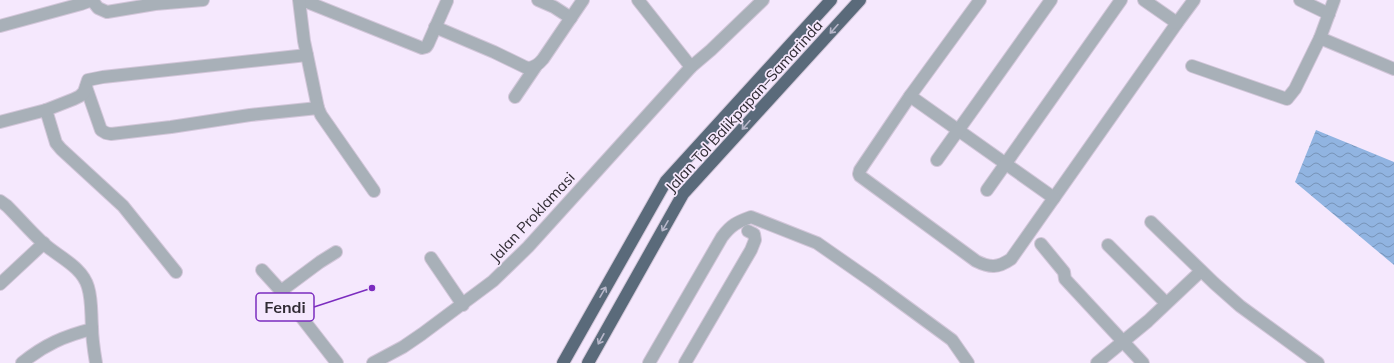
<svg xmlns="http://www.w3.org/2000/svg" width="1394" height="363" viewBox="0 0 1394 363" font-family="Mulish,sans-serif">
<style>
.water{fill:url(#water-waves)}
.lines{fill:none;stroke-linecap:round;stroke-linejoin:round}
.minor-casing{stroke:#d2c6d9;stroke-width:14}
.highway-casing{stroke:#d2c6d9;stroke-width:14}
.minor{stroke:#a8b0b8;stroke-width:12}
.highway{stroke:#5a6a7a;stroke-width:12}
.oneway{stroke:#b7b6c9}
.labels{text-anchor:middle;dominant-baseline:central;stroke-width:3.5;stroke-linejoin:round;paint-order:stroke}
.street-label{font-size:15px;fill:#312c34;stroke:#f5e8fd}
.leader{fill:none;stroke:#7b2cbf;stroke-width:1.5}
.callout-dot{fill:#7b2cbf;stroke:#f5e8fd;stroke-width:1.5}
.callout{fill:#f5e8fd;stroke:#7b2cbf;stroke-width:1.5}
.callout-label{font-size:16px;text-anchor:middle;font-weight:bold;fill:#312c34}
</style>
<defs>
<pattern id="water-waves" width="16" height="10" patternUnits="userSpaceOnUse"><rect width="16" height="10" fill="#91b4e1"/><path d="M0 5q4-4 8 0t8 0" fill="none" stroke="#7793b7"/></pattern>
</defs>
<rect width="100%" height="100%" fill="#f5e8fd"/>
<path class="water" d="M 1316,130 L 1394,162 L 1394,265 L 1295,182 Z"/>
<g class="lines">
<g class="minor-casing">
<g id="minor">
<path d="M 92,0 L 98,8 L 107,12 L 155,4 L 203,0"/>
<path d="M 302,0 L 422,48 L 426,47 L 428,44 L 447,1"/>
<path d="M 538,0 L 554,7 L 571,18"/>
<path d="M 638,0 L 691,67"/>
<path d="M 980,0 L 910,96 L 860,170 L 859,174 L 860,176 L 976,261 C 990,268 998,268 1011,259 L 1177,23 L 1194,0"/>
<path d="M 1144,0 L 1177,23"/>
<path d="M 1300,0 L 1329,14"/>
<path d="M 0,26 L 81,4 L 92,0"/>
<path d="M 435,27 L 494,52 L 527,68 C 534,68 539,64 543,59 L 583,0"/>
<path d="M 1320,38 L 1394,69"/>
<path d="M 307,55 L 318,108 L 321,115 L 374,191"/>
<path d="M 1192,66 L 1287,99 L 1295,89 L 1320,38 L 1334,0"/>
<path d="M 86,87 L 101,130 L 106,133 L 111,134 L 171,127 L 250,115 L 318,108"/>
<path d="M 910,96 L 1054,198"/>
<path d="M 515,97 L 536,66"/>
<path d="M 46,110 L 56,143 L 61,149 L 123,206 L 176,272"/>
<path d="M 0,122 L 46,110 L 74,99 L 80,96 L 84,92 L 88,80 L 103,77 L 307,55 L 304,41 L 299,0"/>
<path d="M 937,160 L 1051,0"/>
<path d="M 987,190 L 1121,0"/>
<path d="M 0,201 L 7,206 C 19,218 30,231 43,243 C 58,257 82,266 88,287 C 92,300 91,314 92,327 C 92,339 94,351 96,363"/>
<path d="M 1151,222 L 1214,283 L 1240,306 L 1318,363"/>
<path d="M 1041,244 L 1064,272 L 1065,279 L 1143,363"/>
<path d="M 1108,245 L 1166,303"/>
<path d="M 336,252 L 320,262 L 281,291 L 337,363"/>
<path d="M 431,258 L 463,305"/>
<path d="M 262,270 L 281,291"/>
<path d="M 0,284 L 44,243"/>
<path d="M 22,363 C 44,345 64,336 92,329"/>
<path d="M 373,363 L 403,347 L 422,334 L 493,281 L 528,247 L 691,67 L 711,50 L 763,0"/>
<path d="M 649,363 L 722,237 C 731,225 737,222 751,217 L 817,243 L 873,282 L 952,340 L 968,363"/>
<path d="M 685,363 L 751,250 L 755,240 L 754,234 L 748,231"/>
<path d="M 1097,363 L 1148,321 L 1201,271"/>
</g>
</g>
<g class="highway-casing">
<g id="highway">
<path d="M 563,363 L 666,181 L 831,0"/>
<path d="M 588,363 L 683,194 L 860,0"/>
</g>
</g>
<use href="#minor" class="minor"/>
<use href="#highway" class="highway"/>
</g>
<defs><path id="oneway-shaft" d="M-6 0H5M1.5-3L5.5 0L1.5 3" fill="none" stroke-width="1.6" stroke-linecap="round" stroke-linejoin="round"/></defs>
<g class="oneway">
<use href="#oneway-shaft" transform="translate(834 29) rotate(132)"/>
<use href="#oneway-shaft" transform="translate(746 125) rotate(132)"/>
<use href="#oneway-shaft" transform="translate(665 226) rotate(120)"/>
<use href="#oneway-shaft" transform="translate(603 292) rotate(-60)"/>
<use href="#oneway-shaft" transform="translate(601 339) rotate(119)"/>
</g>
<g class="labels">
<g class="street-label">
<text transform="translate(744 106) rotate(-48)">Jalan Tol Balikpapan–Samarinda</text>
<text transform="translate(532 217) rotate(-47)">Jalan Proklamasi</text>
</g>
</g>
<path class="leader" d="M372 288L314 307"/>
<circle class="callout-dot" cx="372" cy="288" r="4"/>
<rect class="callout" x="256" y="293" width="58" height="28" rx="4"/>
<g class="callout-label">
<text x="285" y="313">Fendi</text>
</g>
</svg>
